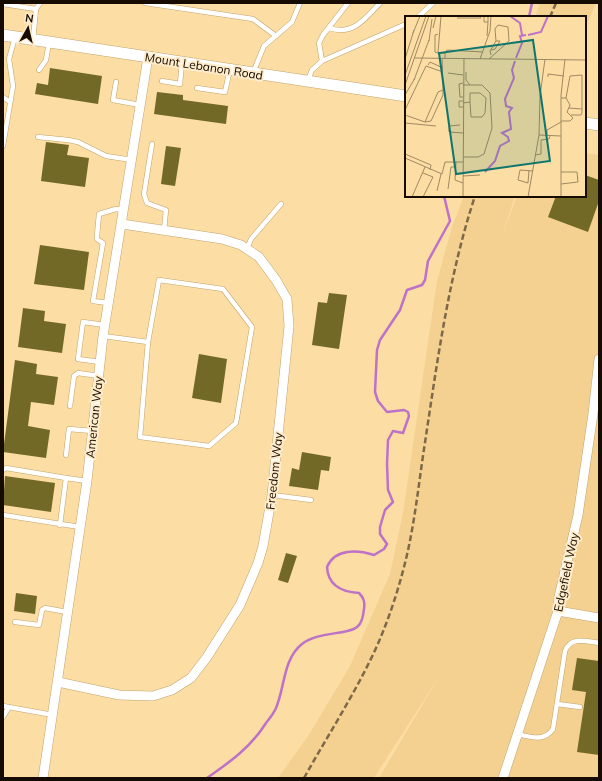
<svg xmlns="http://www.w3.org/2000/svg" width="602" height="781" viewBox="0 0 602 781" font-family="Mulish,sans-serif">
<style>
.built{fill:#f4d191}
.lines{fill:none;stroke-linecap:round;stroke-linejoin:round}
.stream{stroke:#bd72c8;stroke-width:2.5}
.building{fill:#726926}
.service-casing{stroke:#c1a36d;stroke-width:5.5}
.minor-casing{stroke:#c1a36d;stroke-width:10}
.tertiary-casing{stroke:#c1a36d;stroke-width:12}
.service{stroke:#fff;stroke-width:4.5}
.minor{stroke:#fff;stroke-width:9}
.tertiary{stroke:#fff;stroke-width:11}
.rail{stroke:#7d694a;stroke-width:2.5;stroke-dasharray:6 3;stroke-linecap:butt}
.labels{text-anchor:middle;dominant-baseline:central;stroke-width:4;stroke-linejoin:round;paint-order:stroke}
.street-label{font-size:12px;fill:#160b00;stroke:#ffeccb}
.inset-river{fill:none;stroke:#bd72c8;stroke-width:2}
.inset-road{fill:none;stroke:#a08962;stroke-width:1}
.view{fill:#0f766e;fill-opacity:0.15;stroke:#0f766e;stroke-width:2}
.inset-edge{fill:none;stroke:#160b00;stroke-width:2}
</style>
<rect width="100%" height="100%" fill="#fcdda4"/>
<g class="built">
<path d="M 540,3 L 596,3 L 585,29 L 585,17 L 535,17 Z"/>
<path d="M 585,153 L 599,155 L 599,778 L 379,778 L 440,675 L 374,778 L 278,778 L 310,733 L 350,666 L 390,574 L 403,513 L 437,281 L 452,227 L 464,196 L 515,196 L 502,236 L 517,196 L 585,196 Z"/>
</g>
<g class="lines">
<g class="stream">
<path d="M 529,17 L 532,3"/>
<path d="M 207,778 C 230,762 251,747 266,723 C 270,718 274,713 276,708 C 285,687 283,659 302,644 C 318,631 351,635 358,626 C 363,622 363,615 364,609 C 365,602 364,598 359,593 C 342,592 328,586 327,567 C 335,548 358,550 374,555 L 384,549 L 387,544 L 380,534 L 380,527 L 385,510 L 393,502 L 388,490 L 387,464 L 388,440 L 393,431 L 403,433 L 409,416 L 408,412 L 404,410 L 387,412 L 378,401 L 375,392 L 377,350 L 380,340 L 400,310 L 407,290 L 422,285 L 425,280 L 428,261 L 450,221 L 444,196"/>
</g>
</g>
<g class="building">
<path d="M 50,68 L 102,76 L 98,104 L 35,94 L 37,83 L 48,85 Z"/>
<path d="M 157,92 L 183,95 L 183,100 L 228,106 L 226,124 L 154,114 Z"/>
<path d="M 46,142 L 69,145 L 67,155 L 89,158 L 85,187 L 41,181 Z"/>
<path d="M 166,146 L 181,148 L 175,186 L 161,184 Z"/>
<path d="M 585,175 L 599,180 L 599,201 L 588,232 L 548,217 L 556,196 L 585,196 Z"/>
<path d="M 40,245 L 89,252 L 84,290 L 34,284 Z"/>
<path d="M 329,293 L 347,295 L 339,349 L 312,345 L 318,302 L 327,303 Z"/>
<path d="M 23,308 L 45,311 L 44,321 L 66,324 L 62,353 L 18,347 Z"/>
<path d="M 199,354 L 227,359 L 221,403 L 192,398 Z"/>
<path d="M 15,360 L 37,364 L 36,374 L 58,377 L 54,405 L 31,402 L 28,426 L 50,430 L 46,458 L 3,452 Z"/>
<path d="M 302,452 L 331,457 L 329,471 L 321,470 L 318,490 L 289,486 L 292,468 L 299,470 Z"/>
<path d="M 5,476 L 55,483 L 51,512 L 3,505 Z"/>
<path d="M 286,553 L 297,556 L 288,583 L 278,580 Z"/>
<path d="M 16,593 L 37,596 L 35,614 L 14,611 Z"/>
<path d="M 577,658 L 599,661 L 599,755 L 577,752 L 586,692 L 572,690 Z"/>
</g>
<g class="lines">
<g class="service-casing">
<g id="service">
<path d="M 145,3 L 253,19 L 276,36"/>
<path d="M 3,4 L 36,9 L 33,39"/>
<path d="M 36,9 L 40,3"/>
<path d="M 418,17 L 433,3"/>
<path d="M 329,28 C 353,36 365,19 380,3"/>
<path d="M 322,61 L 319,43 L 323,35 L 348,3"/>
<path d="M 39,70 L 46,60 L 49,42"/>
<path d="M 253,73 L 264,46 L 292,22 L 300,3"/>
<path d="M 308,80 L 312,70 L 322,61 L 406,24"/>
<path d="M 162,81 L 180,84 L 182,62"/>
<path d="M 116,82 L 113,100 L 140,105"/>
<path d="M 197,88 L 225,92 L 230,69"/>
<path d="M 3,97 L 10,102"/>
<path d="M 38,137 L 68,140 L 78,142 L 106,156 L 132,160"/>
<path d="M 152,144 L 144,194 L 147,203 L 166,210 L 164,230"/>
<path d="M 3,146 L 13,86 L 9,59 L 15,37"/>
<path d="M 247,249 L 251,239 L 281,204"/>
<path d="M 108,303 L 93,301 L 103,243 L 97,239 L 97,236 L 99,214 L 116,209 L 124,210"/>
<path d="M 103,336 L 148,342 L 159,280 L 223,289 L 252,327 L 236,423 L 209,446 L 140,437 L 148,342"/>
<path d="M 100,362 L 78,359 L 83,322 L 105,325"/>
<path d="M 70,406 L 74,376 L 78,373 L 99,376"/>
<path d="M 66,455 L 69,429 L 93,431"/>
<path d="M 3,470 L 6,468 L 66,478"/>
<path d="M 272,495 L 311,500"/>
<path d="M 3,515 L 80,527"/>
<path d="M 60,525 L 66,478 L 87,481"/>
<path d="M 15,622 L 39,625 L 42,610 L 45,608 L 67,612"/>
<path d="M 557,704 L 580,707"/>
<path d="M 3,706 L 53,715"/>
<path d="M 3,717 L 9,707"/>
<path d="M 517,734 C 531,737 544,742 553,729 L 565,651 C 571,636 585,641 599,643"/>
</g>
</g>
<g class="minor-casing">
<g id="minor">
<path d="M 558,611 L 599,618"/>
<path d="M 58,682 L 119,695 L 153,696 L 172,690 L 191,678 L 207,657 L 240,605 L 258,563 L 263,546 L 272,495 L 289,326 L 287,299 L 276,280 L 259,257 L 241,245 L 222,239 L 122,224"/>
<path d="M 43,778 L 87,481 L 103,336 L 148,57"/>
<path d="M 503,778 L 558,611 L 559,597 L 578,515 L 593,414 L 599,359"/>
</g>
</g>
<g class="tertiary-casing">
<g id="tertiary">
<path d="M 3,35 L 406,96"/>
<path d="M 585,123 L 599,125"/>
</g>
</g>
<use href="#service" class="service"/>
<use href="#minor" class="minor"/>
<use href="#tertiary" class="tertiary"/>
<g class="rail">
<path d="M 550,17 L 556,3"/>
<path d="M 304,778 C 328,735 356,692 377,646 C 388,621 397,594 404,567 C 414,529 418,489 424,449 C 437,364 448,278 475,196"/>
</g>
</g>
<g class="labels">
<g class="street-label">
<text transform="translate(204 66) rotate(9)">Mount Lebanon Road</text>
<text transform="translate(94 417) rotate(-84)">American Way</text>
<text transform="translate(274 471) rotate(-84)">Freedom Way</text>
<text transform="translate(566 572) rotate(-78)">Edgefield Way</text>
</g>
</g>
<g transform="translate(405 16)">
<rect width="181" height="181" fill="#fcdda4"/>
<path class="inset-river" d="M 105,0 L 115,7 L 117,19M 123,19 L 136,16 L 143,0M 111,42 L 117,27 L 115,20 L 121,19M 80,156 L 90,145 L 95,130 L 104,125 L 103,121 L 97,117 L 106,113 L 104,96 L 107,92 L 101,90 L 100,83 L 109,62 L 107,54 L 110,45"/>
<path class="inset-road" d="M 36,0 L 33,37 L 40,37 L 40,42M 79,0 L 79,6 L 83,6 L 83,0M 52,2 L 76,2 L 75,0M 28,12 L 31,0M 8,17 L 15,0M 33,18 L 30,19 L 30,36 L 33,37M 82,20 L 83,6M 24,25 L 27,3M 40,37 L 42,34 L 78,36M 86,39 L 85,35 L 91,25 L 95,25 L 90,33 L 86,34M 10,42 L 181,44M 37,42 L 38,74 L 33,76 L 20,106 L 26,105 L 38,79 L 38,74M 0,43 L 9,14M 75,43 L 85,15 L 86,0M 84,43 L 104,25 L 103,11 L 93,9 L 90,13 L 91,25M 23,49 L 25,46 L 38,52M 61,56 L 61,64 L 65,69M 43,57 L 58,59M 0,59 L 21,0M 143,61 L 143,58 L 159,60M 9,64 L 24,24M 0,69 L 24,0M 58,69 L 77,69 L 85,77 L 87,112 L 79,138 L 73,141 L 58,141M 0,79 L 10,62M 58,81 L 55,81 L 54,68 L 58,67M 156,82 L 161,82 L 165,89 L 162,96 L 168,102 L 165,105 L 156,105M 161,82 L 165,60 L 177,59 L 177,97 L 176,99 L 166,99M 58,85 L 54,85 L 54,91 L 58,91M 58,87 L 65,86 L 65,77 L 75,77 L 81,82 L 80,97 L 77,101 L 66,101 L 65,86M 164,92 L 177,93M 0,94 L 21,50 L 38,56M 0,99 L 20,106M 0,107 L 31,110M 55,109 L 44,110 L 44,116 L 58,117M 134,119 L 156,120M 142,119 L 142,114 L 156,106M 0,138 L 26,149 L 25,154M 130,139 L 136,138 L 136,124 L 144,123 L 145,120M 0,142 L 37,158 L 40,146 L 58,146M 51,146 L 50,164 L 58,167M 156,156 L 172,156 L 173,166 L 156,168M 18,157 L 28,161 L 18,181M 58,160 L 75,159M 123,167 L 113,164 L 115,154 L 128,155M 123,167 L 124,154M 43,173 L 46,151 L 49,151M 32,175 L 36,158M 7,181 L 20,151M 58,181 L 59,42M 123,181 L 134,119 L 135,80 L 140,43M 156,181 L 156,79 L 160,43"/>
<path class="view" d="M 128,24 L 145,145 L 51,158 L 34,37 Z"/>
<rect width="181" height="181" class="inset-edge"/>
</g>
<rect width="602" height="781" fill="none" stroke="#160b00" stroke-width="8"/>
<g transform="translate(28 28) rotate(8)" stroke="#ffeccb" stroke-width="3" paint-order="stroke">
<path d="M0-3L7 15L0 10L-7 15Z" fill="#160b00"/>
<text y="-6" font-size="11" font-weight="bold" text-anchor="middle" fill="#160b00">N</text>
</g>
</svg>
